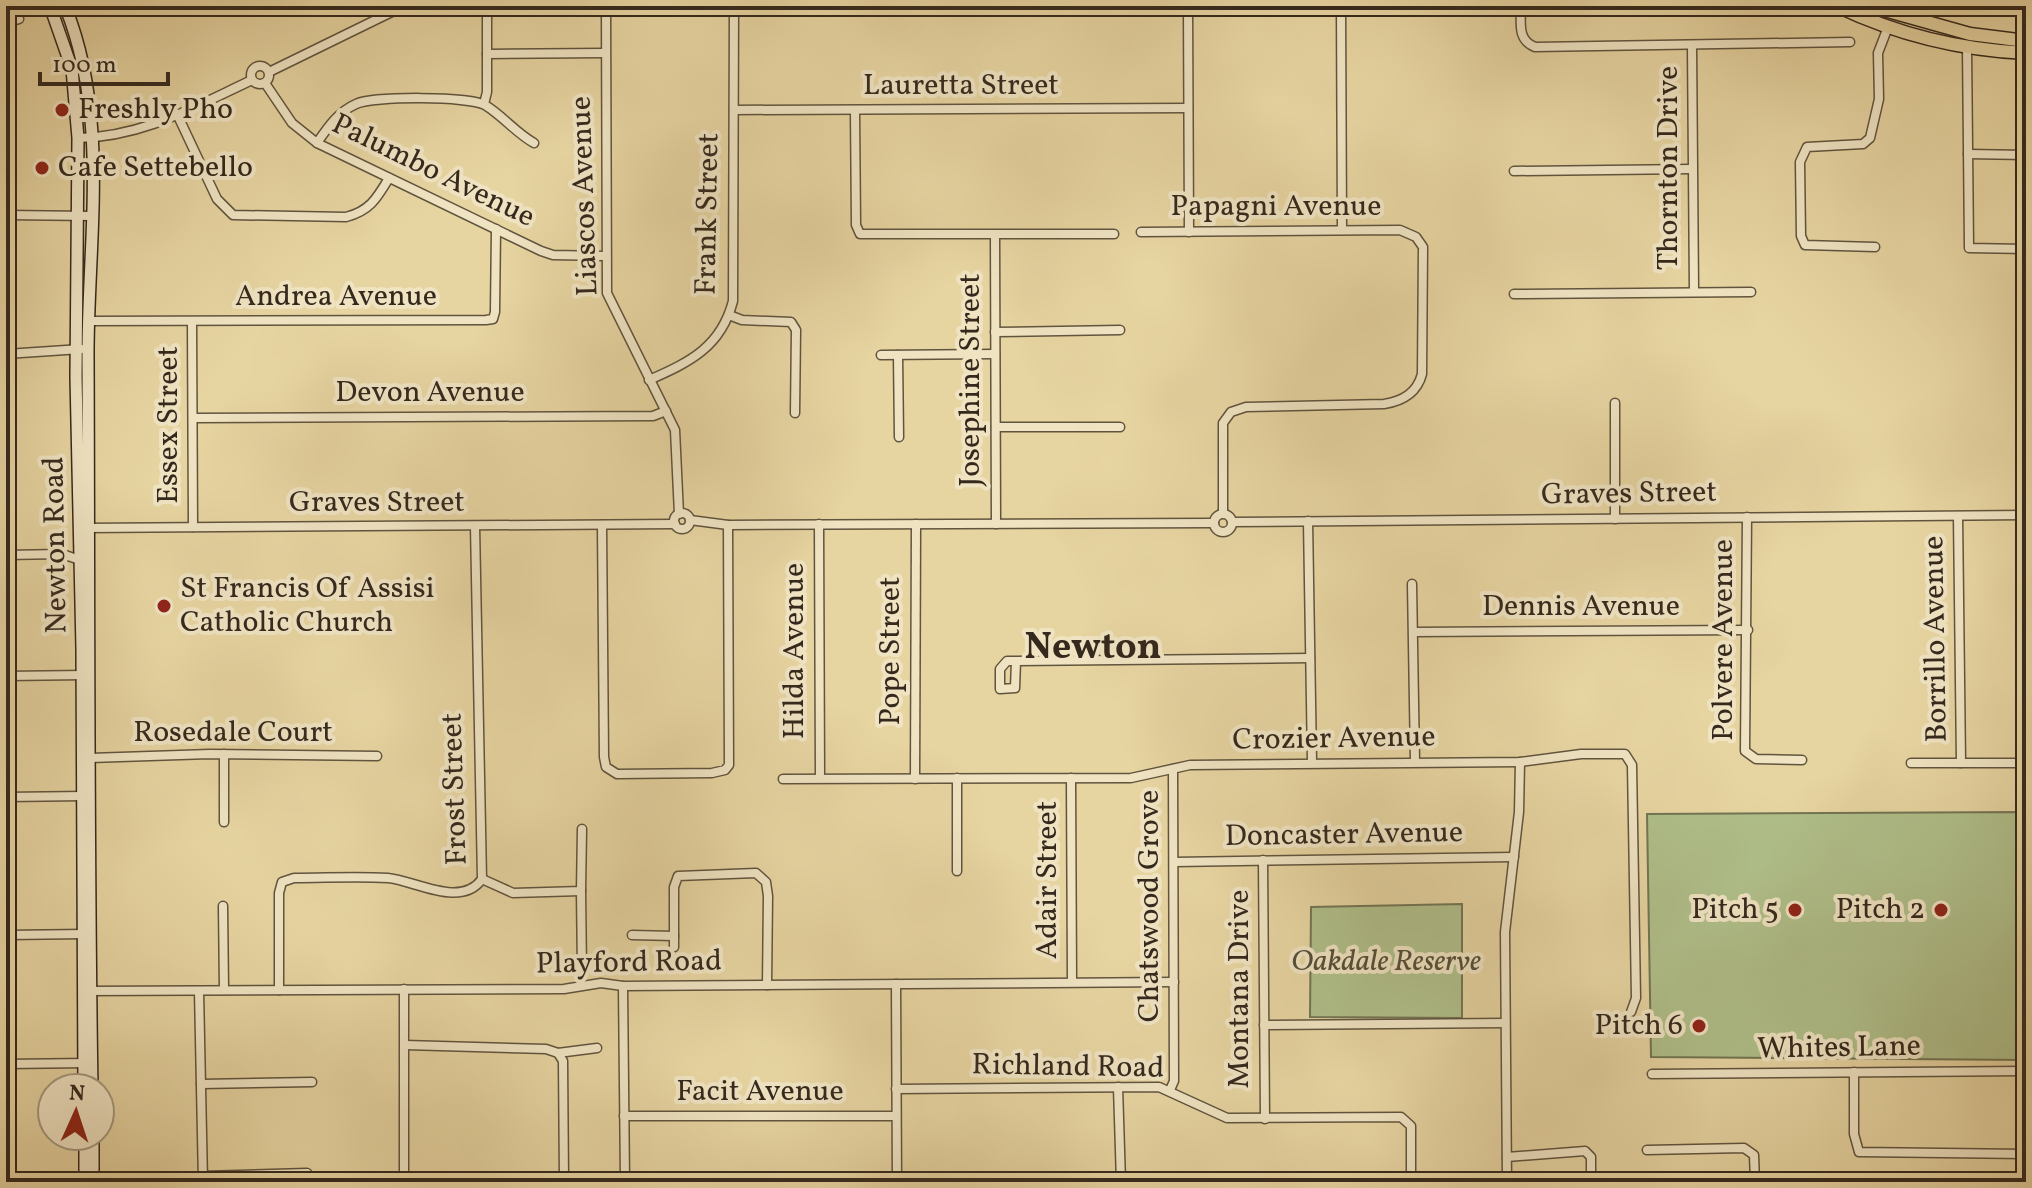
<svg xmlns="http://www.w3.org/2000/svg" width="2032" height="1188" viewBox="0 0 2032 1188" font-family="Vollkorn,serif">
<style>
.green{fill:#afbe89;stroke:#727453;stroke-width:2}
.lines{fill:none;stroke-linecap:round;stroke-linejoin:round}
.street-casing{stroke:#61543e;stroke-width:11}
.secondary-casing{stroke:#35291d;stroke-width:14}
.primary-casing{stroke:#35291d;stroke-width:15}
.street{stroke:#efe3c2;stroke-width:8}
.secondary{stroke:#efe3c2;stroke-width:11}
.primary{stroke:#e6d4a1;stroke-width:12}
.poi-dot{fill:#8f2418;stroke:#efe3c2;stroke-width:3}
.labels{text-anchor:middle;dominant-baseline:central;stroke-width:8;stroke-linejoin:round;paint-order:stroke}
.street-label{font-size:30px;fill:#35291d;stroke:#efe3c2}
.poi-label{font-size:30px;fill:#35291d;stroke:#efe3c2;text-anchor:start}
.park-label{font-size:30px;font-style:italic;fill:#544e38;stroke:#efe3c2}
.district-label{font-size:38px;font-weight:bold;fill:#35291d;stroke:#efe3c2}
</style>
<rect width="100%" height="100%" fill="#e6d4a1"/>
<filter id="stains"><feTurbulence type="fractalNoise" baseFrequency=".0025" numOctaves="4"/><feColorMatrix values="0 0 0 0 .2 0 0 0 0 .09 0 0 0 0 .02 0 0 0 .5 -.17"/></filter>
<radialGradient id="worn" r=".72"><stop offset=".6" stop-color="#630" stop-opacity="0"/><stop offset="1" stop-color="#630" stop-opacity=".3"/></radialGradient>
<g class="green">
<path d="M 2026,812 L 2026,1060 L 1651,1057 L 1647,814 Z"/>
<path d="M 1462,904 L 1462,1018 L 1310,1017 L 1311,907 Z"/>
</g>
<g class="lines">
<g class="street-casing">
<g id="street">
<path d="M 606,6 L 607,293 L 675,430 L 679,514"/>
<path d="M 1188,6 L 1189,232"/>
<path d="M 1341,6 L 1342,230"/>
<path d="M 1521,6 C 1521,23 1517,40 1535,47 L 1850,42"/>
<path d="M 6,23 L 19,19"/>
<path d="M 1692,45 L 1694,291"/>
<path d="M 1967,47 L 1969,248 L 2026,249"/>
<path d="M 487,54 L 605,53"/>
<circle cx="260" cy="75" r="9"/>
<path d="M 269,72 L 404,6"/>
<path d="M 265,83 L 292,123 L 317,143 L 541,251 L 553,255 L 605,256"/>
<path d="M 484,104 L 487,92 L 487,6"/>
<path d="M 734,110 L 1188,108"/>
<path d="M 855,111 L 856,225 L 860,234 L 1114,234"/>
<path d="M 177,114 L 217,199 L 233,215 L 346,217 C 370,211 377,198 389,178"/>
<path d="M 78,138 C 143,137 194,107 252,80"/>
<path d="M 317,143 C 328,127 338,112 356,104 C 373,96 469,96 485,105 C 503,116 516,133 534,143"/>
<path d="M 1968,154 L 2026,155"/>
<path d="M 1514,171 L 1692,169"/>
<path d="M 6,215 L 92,216"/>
<path d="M 1141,232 L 1400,230 L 1416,237 L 1423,247 L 1422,374 C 1417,393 1403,401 1384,404 L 1246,407 L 1231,412 L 1223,423 L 1223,513"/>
<path d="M 995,235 L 996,524"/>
<path d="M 1875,247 L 1805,245 L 1801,236 L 1800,162 L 1807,147 L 1863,144 L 1870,138 L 1879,99 L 1878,53 L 1888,27"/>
<path d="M 1514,294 L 1751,292"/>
<path d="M 729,315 L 742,320 L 791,322 L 796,330 L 795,413"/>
<path d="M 89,321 L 486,320 L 493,319 L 495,312 L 496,229"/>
<path d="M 192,322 L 193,527"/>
<path d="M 995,332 L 1120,330"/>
<path d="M 6,354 L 81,349"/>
<path d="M 881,355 L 995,354"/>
<path d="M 898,355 L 899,437"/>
<path d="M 649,380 C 690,362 721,347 733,301 L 734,6"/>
<path d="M 1615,403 L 1615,519"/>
<path d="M 193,418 L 653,416 L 666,411"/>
<path d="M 996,427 L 1120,427"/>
<circle cx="682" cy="521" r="8"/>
<circle cx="1223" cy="523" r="9"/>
<path d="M 1958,516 L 1961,763"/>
<path d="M 1747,517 L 1745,751 L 1756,759 L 1802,760"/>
<path d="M 690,520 L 728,525 L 1214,523"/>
<path d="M 1308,521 L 1312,762"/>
<path d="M 1232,522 L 2026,515"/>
<path d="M 819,524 L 820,778"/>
<path d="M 602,526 L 604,757 L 606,767 L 617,774 L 712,773 L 725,770 L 729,765 L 728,525"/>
<path d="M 84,528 L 675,524"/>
<path d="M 6,555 L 62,554 L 80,560"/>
<path d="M 1412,584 L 1415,762"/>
<path d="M 1414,632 L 1748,630"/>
<path d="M 1016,661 L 1015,688 L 1000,689 L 1000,669 L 1007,661 L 1310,658"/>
<path d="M 6,676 L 85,675"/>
<path d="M 90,758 L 210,754 L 377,756"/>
<path d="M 1911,763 L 2026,763"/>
<path d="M 1071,778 L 1072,982"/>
<path d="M 783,779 L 1131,778 L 1190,765 L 1520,762 L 1581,754 L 1625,754 L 1632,765 L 1636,998 L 1631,1012"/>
<path d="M 915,779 L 916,524"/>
<path d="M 6,797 L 85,796"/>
<path d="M 224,822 L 224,754"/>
<path d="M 1263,860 L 1265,1119"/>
<path d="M 1174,862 L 1514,857"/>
<path d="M 957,871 L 957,778"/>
<path d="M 482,879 L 513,893 L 581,891 L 582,829"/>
<path d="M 581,891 L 582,972"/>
<path d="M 223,906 L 224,990"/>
<path d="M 6,935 L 86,934"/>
<path d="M 632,935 L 674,936"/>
<path d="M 674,947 L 674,887 L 678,876 L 756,873 L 766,882 L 768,896 L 767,985"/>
<path d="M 896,984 L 897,1182"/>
<path d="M 623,986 L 625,1182"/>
<path d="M 279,990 L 279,893 L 282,882 L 294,878 C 325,878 357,876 388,878 C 414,880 461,909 482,879 L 475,526"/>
<path d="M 85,991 L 564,989 L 601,983 L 623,986 L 1174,982"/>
<path d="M 199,991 L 203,1182"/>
<path d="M 1264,1025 L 1505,1023"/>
<path d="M 405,1045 L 546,1049 L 558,1053 L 563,1061 L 564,1182"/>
<path d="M 558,1053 L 597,1048"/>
<path d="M 6,1064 L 89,1063"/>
<path d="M 1854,1072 L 1854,1134 L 1859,1152 L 2026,1154"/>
<path d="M 1652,1074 L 2026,1071"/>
<path d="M 201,1084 L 312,1082"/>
<path d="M 1118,1087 L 1121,1182"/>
<path d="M 896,1089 L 1159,1087 L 1227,1118 L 1401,1117 L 1411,1126 L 1411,1182"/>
<path d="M 1170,1090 L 1174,1081 L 1173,769"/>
<path d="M 624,1116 L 896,1116"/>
<path d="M 1647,1150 L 1744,1148 L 1754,1155 L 1755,1182"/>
<path d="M 1507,1157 L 1585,1151 L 1591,1157 L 1591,1182"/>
<path d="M 203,1176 L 307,1173"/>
<path d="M 404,1182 L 404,989"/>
<path d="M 1507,1182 L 1505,932 L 1519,812 L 1520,762"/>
</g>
</g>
<g class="secondary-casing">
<g id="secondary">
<path d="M 50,6 L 72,69 L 78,138 L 76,377 L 82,649 L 84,1088"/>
<path d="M 65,6 C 110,116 88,239 88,354 C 89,599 88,843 92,1088"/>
<path d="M 85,1136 L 85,1182"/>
<path d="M 93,1136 L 93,1182"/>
</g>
</g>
<g class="primary-casing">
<g id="primary">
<path d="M 1837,6 C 1896,34 1961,50 2026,53"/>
<path d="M 1870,6 L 1970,34 L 2026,41"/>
</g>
</g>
<use href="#street" class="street"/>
<use href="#secondary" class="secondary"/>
<use href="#primary" class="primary"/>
</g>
<g class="poi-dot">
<circle cx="62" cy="110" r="8"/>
<circle cx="42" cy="168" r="8"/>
<circle cx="164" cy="606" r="8"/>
<circle cx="1795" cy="910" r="8"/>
<circle cx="1941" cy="910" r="8"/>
<circle cx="1699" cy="1026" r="8"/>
</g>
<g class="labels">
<g class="street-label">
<text x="961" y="86">Lauretta Street</text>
<text transform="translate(1669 168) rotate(-90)">Thornton Drive</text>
<text transform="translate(433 171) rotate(26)">Palumbo Avenue</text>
<text transform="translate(585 196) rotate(-92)">Liascos Avenue</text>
<text x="1276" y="207">Papagni Avenue</text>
<text transform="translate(708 214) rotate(-89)">Frank Street</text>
<text x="336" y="297">Andrea Avenue</text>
<text transform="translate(971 380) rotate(-90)">Josephine Street</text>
<text x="430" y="393">Devon Avenue</text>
<text transform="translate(169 425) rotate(-90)">Essex Street</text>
<text transform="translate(1629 494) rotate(-1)">Graves Street</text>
<text x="377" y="503">Graves Street</text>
<text transform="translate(56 545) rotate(-91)">Newton Road</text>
<text x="1581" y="607">Dennis Avenue</text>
<text transform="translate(1936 639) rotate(-91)">Borrillo Avenue</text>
<text transform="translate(1724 640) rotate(-90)">Polvere Avenue</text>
<text transform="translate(795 651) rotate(-90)">Hilda Avenue</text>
<text transform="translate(891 651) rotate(-90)">Pope Street</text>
<text x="233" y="733">Rosedale Court</text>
<text transform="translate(1334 739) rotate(-1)">Crozier Avenue</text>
<text transform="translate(455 789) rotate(-92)">Frost Street</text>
<text transform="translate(1344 835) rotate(-1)">Doncaster Avenue</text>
<text transform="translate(1048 880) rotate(-90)">Adair Street</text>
<text transform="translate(1150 906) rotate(-90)">Chatswood Grove</text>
<text transform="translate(629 963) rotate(-1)">Playford Road</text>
<text transform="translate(1240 989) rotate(-90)">Montana Drive</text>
<text transform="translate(1839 1048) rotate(-1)">Whites Lane</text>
<text transform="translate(1068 1067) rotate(1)">Richland Road</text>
<text x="760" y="1092">Facit Avenue</text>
</g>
<g class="poi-label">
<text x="78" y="110">Freshly Pho</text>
<text x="58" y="168">Cafe Settebello</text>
<text x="180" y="589">St Francis Of Assisi<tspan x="180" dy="34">Catholic Church</tspan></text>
<text x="1779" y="910" text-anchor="end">Pitch 5</text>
<text x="1925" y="910" text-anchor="end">Pitch 2</text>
<text x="1683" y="1026" text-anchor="end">Pitch 6</text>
</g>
<g class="park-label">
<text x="1386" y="962">Oakdale Reserve</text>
</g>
<g class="district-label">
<text x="1093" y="648">Newton</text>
</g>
</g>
<rect width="2032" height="1188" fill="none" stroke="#e6d4a1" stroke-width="32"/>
<rect x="8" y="8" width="2016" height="1172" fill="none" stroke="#35291d" stroke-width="4"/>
<rect x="16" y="16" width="2000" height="1156" fill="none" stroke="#35291d" stroke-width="2"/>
<g transform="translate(76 1112) rotate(3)"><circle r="38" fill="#efe3c2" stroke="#a59980" stroke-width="2"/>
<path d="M0-6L14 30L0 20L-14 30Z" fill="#8f2418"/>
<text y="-12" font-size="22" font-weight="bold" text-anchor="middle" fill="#35291d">N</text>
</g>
<path d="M40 72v12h128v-12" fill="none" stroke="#35291d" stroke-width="4"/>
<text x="52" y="72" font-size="24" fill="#35291d" stroke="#efe3c2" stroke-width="6" paint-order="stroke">100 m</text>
<rect width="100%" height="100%" filter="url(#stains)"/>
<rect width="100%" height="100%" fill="url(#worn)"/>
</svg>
